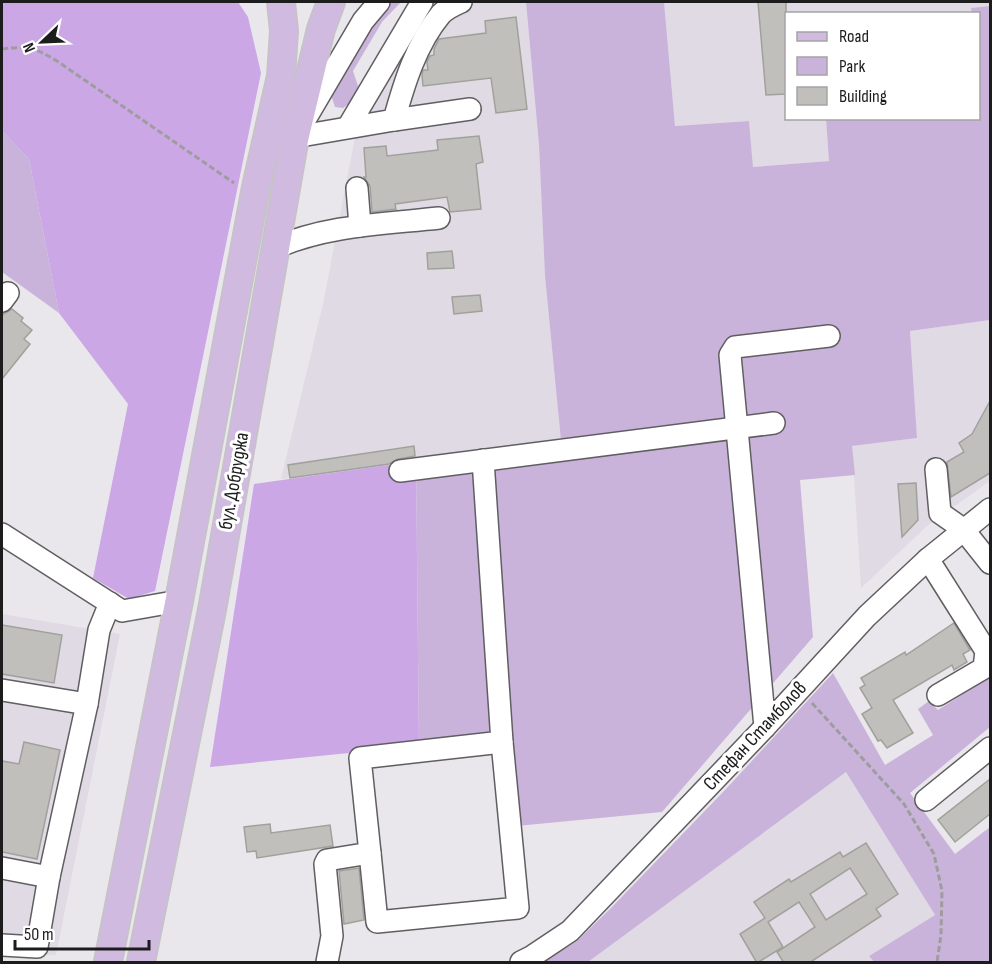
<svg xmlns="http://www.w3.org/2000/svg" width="992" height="964" viewBox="0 0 992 964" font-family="'Sofia Sans Condensed',sans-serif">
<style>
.built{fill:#e0dae5}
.green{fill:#cab3db}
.forest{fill:#cba7e5}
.building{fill:#c0bfbb;stroke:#a1a19c;stroke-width:1.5;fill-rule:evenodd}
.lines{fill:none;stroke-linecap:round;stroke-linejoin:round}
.minor-casing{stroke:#605e61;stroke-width:24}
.major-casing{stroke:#c4c4c4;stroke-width:30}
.path{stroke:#9e9c9f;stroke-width:3;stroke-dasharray:6 3;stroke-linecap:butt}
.minor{stroke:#fff;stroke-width:21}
.major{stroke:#d0badf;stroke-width:27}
.labels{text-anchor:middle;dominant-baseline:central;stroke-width:6;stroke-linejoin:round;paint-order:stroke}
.street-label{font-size:20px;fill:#1d1c1d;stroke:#fff}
</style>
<rect width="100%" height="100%" fill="#e9e7eb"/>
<g class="built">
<path d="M 435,2 L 526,2 L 539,145 L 545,276 L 561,441 L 281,479 L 323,304 L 355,137 Z"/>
<path d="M 664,2 L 990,2 L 990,6 L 972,8 L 972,14 L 786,14 L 786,118 L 826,119 L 829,161 L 753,167 L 749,121 L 675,126 Z"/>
<path d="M 990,320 L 990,481 L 927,526 L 861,588 L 852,446 L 917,438 L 910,331 Z"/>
<path d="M 2,614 L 120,634 L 56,955 L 16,954 L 2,956 Z"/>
<path d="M 846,771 L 935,915 L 869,956 L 874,962 L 588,962 Z"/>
</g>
<g class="green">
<path d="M 389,2 L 401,2 L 382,22 L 353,71 L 359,89 L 350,103 L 343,108 L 335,107 L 332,98 L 332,92 L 368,26 Z"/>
<path d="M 526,2 L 664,2 L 675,126 L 749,121 L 753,167 L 829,161 L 826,119 L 978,118 L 978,14 L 972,13 L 971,8 L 990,6 L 990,320 L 910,331 L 917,438 L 852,446 L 855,475 L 800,480 L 813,637 L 662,812 L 517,826 L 507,736 L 419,746 L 416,461 L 561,441 L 545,276 L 539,145 Z"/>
<path d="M 2,131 L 29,159 L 59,313 L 2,272 Z"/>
<path d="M 833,673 L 885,765 L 933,735 L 918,709 L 929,701 L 938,710 L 990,677 L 990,727 L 910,793 L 955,854 L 990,827 L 990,962 L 874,962 L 869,956 L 935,915 L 846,772 L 588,962 L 544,962 L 577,941 L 611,908 L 725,790 Z"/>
</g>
<g class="forest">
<path d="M 2,2 L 238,2 L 248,17 L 261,73 L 155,591 L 129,599 L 93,578 L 128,404 L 59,313 L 29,159 L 2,131 Z"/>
<path d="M 416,461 L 419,746 L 210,767 L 254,484 Z"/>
</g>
<g class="building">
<path d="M 758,2 L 786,2 L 786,94 L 766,95 Z"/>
<path d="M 516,17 L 527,109 L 496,113 L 491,78 L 423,86 L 422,75 L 423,70 L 428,70 L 427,62 L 430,56 L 434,55 L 434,49 L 439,39 L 486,33 L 485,21 Z"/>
<path d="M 479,136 L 483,162 L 476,164 L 481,209 L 450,212 L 447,197 L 395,204 L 396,209 L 372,212 L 370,186 L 364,177 L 366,177 L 364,148 L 386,146 L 387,156 L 438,150 L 437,140 Z"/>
<path d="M 452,251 L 454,268 L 428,269 L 427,253 Z"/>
<path d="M 480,295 L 482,311 L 454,314 L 452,297 Z"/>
<path d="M 12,309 L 23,318 L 21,321 L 32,330 L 24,339 L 30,344 L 2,379 L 2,315 Z"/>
<path d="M 990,401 L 990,473 L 951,497 L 947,462 L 964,452 L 959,443 L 972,434 Z"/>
<path d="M 414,446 L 415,456 L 398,459 L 389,464 L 290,478 L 288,465 Z"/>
<path d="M 916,483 L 918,520 L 902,537 L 898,484 Z"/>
<path d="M 954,623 L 970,650 L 963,654 L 967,662 L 954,670 L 952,665 L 893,700 L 913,733 L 887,748 L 881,740 L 878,741 L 862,714 L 872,708 L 860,688 L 865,685 L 861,678 L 905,652 L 906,655 Z"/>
<path d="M 2,625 L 62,635 L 54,683 L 2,674 Z"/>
<path d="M 24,742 L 60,750 L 37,859 L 2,852 L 2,761 L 19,764 Z"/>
<path d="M 990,779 L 990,814 L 955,842 L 938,820 Z"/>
<path d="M 270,824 L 271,833 L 330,825 L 333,846 L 257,858 L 256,851 L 247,852 L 244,827 Z"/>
<path d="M 866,843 L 898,894 L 876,909 L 881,916 L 809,963 L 784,963 L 777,952 L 815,927 L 799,902 L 768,922 L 783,947 L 757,963 L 740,934 L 765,918 L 754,902 L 789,879 L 791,882 L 840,852 L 843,857 ZM 850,868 L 867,894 L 826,920 L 810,894 Z"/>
<path d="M 359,868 L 364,920 L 344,924 L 339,871 Z"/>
</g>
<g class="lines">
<g class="minor-casing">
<g id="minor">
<path d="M 306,118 L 363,21 L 379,2"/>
<path d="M 394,120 L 470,109"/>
<path d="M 348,127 L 422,2"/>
<path d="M 295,137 L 394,120 C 404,84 416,44 441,14 C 446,9 454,5 461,2"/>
<path d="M 357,188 L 360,226"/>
<path d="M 275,248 C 326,225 385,224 439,218"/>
<path d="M 2,301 L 8,293"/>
<path d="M 936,469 L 940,513 L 963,529 L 990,563"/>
<path d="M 400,471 L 774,423"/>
<path d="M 2,534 L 122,611 L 179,601"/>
<path d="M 928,559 L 986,651 L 984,668 L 938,695"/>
<path d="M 2,690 L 87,704 L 99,630 L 110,603"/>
<path d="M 765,727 L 730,355 L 735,347 L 829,336"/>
<path d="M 926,800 L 990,748"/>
<path d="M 370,853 L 377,922 L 518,908 L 502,742"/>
<path d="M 2,868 L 49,877 L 87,704"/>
<path d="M 2,945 L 37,947 L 49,877"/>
<path d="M 327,962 L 332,936 L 325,864 L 327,860 L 370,853 L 360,758 L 502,742 L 483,460"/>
<path d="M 521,962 L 531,957 L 570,931 L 765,727 L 867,616 L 928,559 L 990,509"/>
</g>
</g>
<g class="major-casing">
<g id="major">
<path d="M 108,962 L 179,601 L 256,187 L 281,76 L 284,31 L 281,2"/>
<path d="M 141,962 L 212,610 L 295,137 L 321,29 L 331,2"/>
</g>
</g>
<g class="path">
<path d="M 2,49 C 30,46 33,47 57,61 L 234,183"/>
<path d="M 812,703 L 904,804 L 934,854 L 942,891 L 941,935 L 937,962"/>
</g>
<use href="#minor" class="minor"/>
<use href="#major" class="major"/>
</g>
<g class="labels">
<g class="street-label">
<text transform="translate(234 481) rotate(-80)">бул. Добруджа</text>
<text transform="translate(755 736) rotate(-47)">Стефан Стамболов</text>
</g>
</g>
<rect width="992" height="964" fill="none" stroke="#1d1c1d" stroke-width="6"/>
<rect x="785" y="12" width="195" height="108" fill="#ffffff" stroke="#a5a4a5" stroke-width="1.5"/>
<rect x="797" y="32" width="30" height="9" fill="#d0badf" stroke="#a5a4a5" stroke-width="1.5"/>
<text x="839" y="42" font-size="18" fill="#1d1c1d">Road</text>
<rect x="797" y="57" width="30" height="18" fill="#cab3db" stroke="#a5a4a5" stroke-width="1.5"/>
<text x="839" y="72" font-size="18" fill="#1d1c1d">Park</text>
<rect x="797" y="87" width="30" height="18" fill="#c0bfbb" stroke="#a5a4a5" stroke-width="1.5"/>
<text x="839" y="102" font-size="18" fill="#1d1c1d">Building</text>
<g transform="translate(42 42) rotate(247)" stroke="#ffffff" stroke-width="4.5" paint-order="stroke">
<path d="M0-4.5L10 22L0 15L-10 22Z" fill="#1d1c1d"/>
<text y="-9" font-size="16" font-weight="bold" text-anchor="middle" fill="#1d1c1d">N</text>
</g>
<path d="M15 940v9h134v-9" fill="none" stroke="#1d1c1d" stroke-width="3"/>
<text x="24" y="940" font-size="18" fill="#1d1c1d" stroke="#ffffff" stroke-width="4.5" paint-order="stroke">50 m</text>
</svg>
